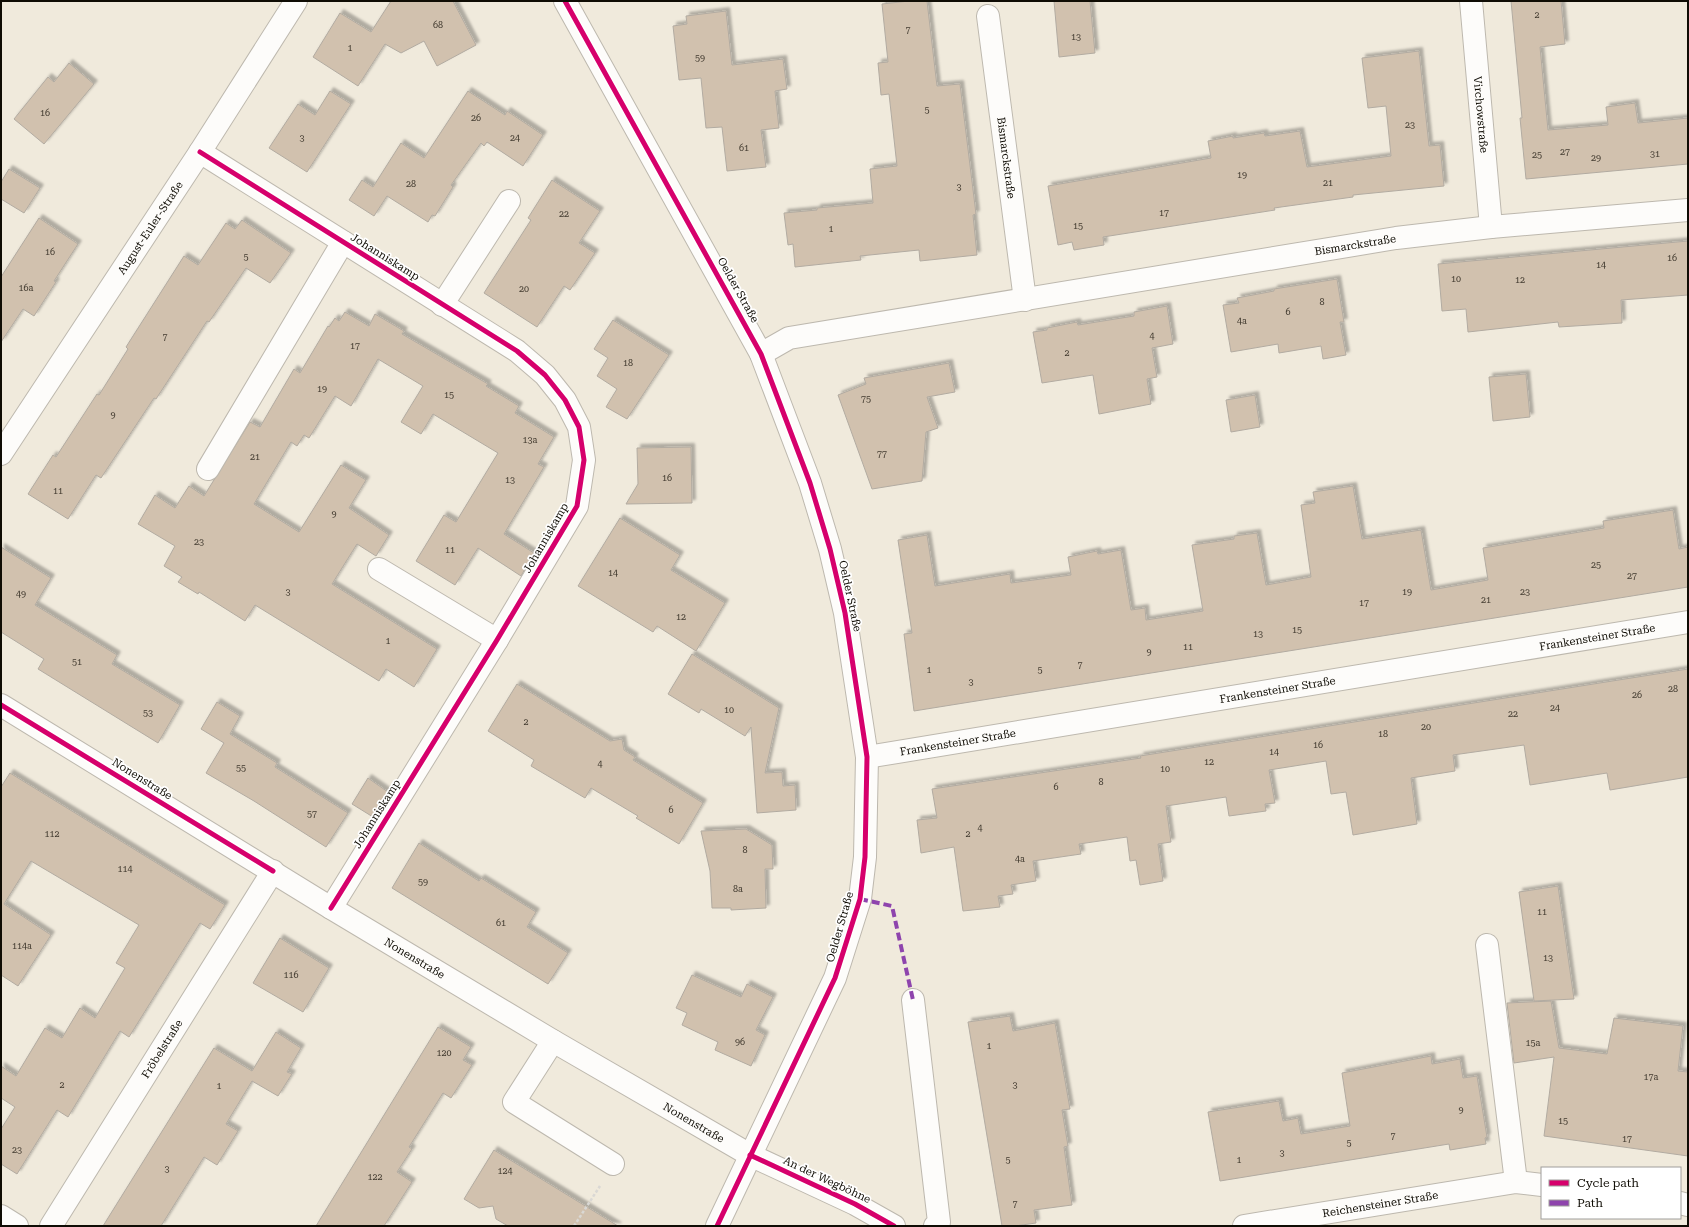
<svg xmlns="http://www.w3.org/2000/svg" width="1689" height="1227" viewBox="0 0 1689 1227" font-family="'Roboto Serif',serif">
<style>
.building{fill:#d1c1ae;stroke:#b2aba1;filter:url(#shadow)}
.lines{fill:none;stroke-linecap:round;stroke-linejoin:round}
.minor-casing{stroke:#bdb8ae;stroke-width:24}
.path{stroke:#dad8d4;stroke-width:2.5;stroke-dasharray:3 2;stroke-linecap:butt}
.minor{stroke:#fdfcfa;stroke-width:22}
.quiet{stroke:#8e44ad;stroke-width:4;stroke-dasharray:8 4;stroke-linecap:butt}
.cycleway-casing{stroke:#fff;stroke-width:8}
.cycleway{stroke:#d6006c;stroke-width:5}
.labels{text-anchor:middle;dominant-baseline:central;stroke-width:3.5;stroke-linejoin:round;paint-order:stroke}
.number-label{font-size:9px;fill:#40392e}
.street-label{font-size:11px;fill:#0f0c04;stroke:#fff}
</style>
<defs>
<filter id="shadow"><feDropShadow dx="3.5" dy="-3.5" stdDeviation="1" flood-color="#0004"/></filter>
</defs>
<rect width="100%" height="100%" fill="#f0eadc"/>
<g class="building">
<path d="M 391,1 L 453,1 L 476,45 L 437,66 L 424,41 L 401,53 L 385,44 L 358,86 L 313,57 L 340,13 L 371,32 Z"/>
<path d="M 909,1 L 927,1 L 937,86 L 960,84 L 976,214 L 973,215 L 977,255 L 920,261 L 919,250 L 860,256 L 861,260 L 795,267 L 793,244 L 788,245 L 784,213 L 817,210 L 817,208 L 873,203 L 870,169 L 897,166 L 889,94 L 881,95 L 878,63 L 888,62 L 882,4 Z"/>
<path d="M 1054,1 L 1090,1 L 1095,53 L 1059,57 Z"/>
<path d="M 1511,1 L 1561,1 L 1565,44 L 1540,47 L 1548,130 L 1608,125 L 1606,107 L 1635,103 L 1638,123 L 1688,118 L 1688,164 L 1526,179 L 1520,118 L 1522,118 Z"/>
<path d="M 726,11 L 732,65 L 783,59 L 787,89 L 775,91 L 779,128 L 761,130 L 766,167 L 727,171 L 722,127 L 706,128 L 701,78 L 679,80 L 673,26 L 687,24 L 686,16 Z"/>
<path d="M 1419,51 L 1429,146 L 1440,145 L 1444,186 L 1353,195 L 1353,197 L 1274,208 L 1275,210 L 1103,237 L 1104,245 L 1074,250 L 1072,242 L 1058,245 L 1048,186 L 1211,158 L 1208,141 L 1233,136 L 1233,138 L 1264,133 L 1265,136 L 1300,131 L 1307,167 L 1391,156 L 1386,106 L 1368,108 L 1362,58 Z"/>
<path d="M 69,63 L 94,84 L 44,144 L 14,119 L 48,77 L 54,82 Z"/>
<path d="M 330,91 L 351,104 L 307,172 L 269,148 L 298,104 L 315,115 Z"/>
<path d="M 468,91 L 505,115 L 507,111 L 543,135 L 523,166 L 487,142 L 484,146 L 481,143 L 451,185 L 453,187 L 435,216 L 432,215 L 428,222 L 387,196 L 374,216 L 349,200 L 362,180 L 373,187 L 401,143 L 424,158 Z"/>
<path d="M 9,169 L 40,188 L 24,213 L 1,199 L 1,182 Z"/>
<path d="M 552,180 L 600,211 L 579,243 L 595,253 L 570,290 L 564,286 L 537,327 L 484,293 L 531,220 L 528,218 Z"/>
<path d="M 39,218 L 78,244 L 54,281 L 56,282 L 34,316 L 23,309 L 1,342 L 1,277 Z"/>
<path d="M 242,220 L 291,253 L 270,283 L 246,268 L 209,322 L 207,321 L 156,399 L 154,398 L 101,478 L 96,475 L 68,519 L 28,494 L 53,455 L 56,457 L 97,394 L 99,395 L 128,349 L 126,347 L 184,256 L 198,265 L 226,223 L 235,229 Z"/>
<path d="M 1688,241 L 1688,295 L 1621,300 L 1622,323 L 1559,327 L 1558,322 L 1468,332 L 1466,309 L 1442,311 L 1438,264 Z"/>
<path d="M 1337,279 L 1344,322 L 1340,322 L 1346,355 L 1323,359 L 1321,346 L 1279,353 L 1278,344 L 1231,352 L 1223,305 L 1239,303 L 1237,298 L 1274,291 L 1274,289 Z"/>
<path d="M 1167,306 L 1173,344 L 1152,348 L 1157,377 L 1147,379 L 1151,404 L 1099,414 L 1093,375 L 1042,383 L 1033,332 L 1047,330 L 1047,328 L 1077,322 L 1078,325 L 1134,316 L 1134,312 Z"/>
<path d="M 345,312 L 369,326 L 375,314 L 404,331 L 402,334 L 488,384 L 486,386 L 519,406 L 515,413 L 554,437 L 538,464 L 544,467 L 504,534 L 534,553 L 521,576 L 478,548 L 455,585 L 416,561 L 444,515 L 456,522 L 498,453 L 433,414 L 421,434 L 401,422 L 423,386 L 378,359 L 351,406 L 335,396 L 309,438 L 304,435 L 297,446 L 291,442 L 254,504 L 299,532 L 341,465 L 366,480 L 349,508 L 389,535 L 376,556 L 357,544 L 332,584 L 437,649 L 414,687 L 386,669 L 379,681 L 255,605 L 245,621 L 199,592 L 198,594 L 178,582 L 182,577 L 164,566 L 175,546 L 138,524 L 155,495 L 175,508 L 189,486 L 204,496 L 250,422 L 260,427 L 294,369 L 300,373 L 328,326 L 329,327 L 335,318 L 339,321 Z"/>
<path d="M 613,320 L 669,355 L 627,419 L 606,407 L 617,389 L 597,376 L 608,358 L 594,349 Z"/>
<path d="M 949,363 L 955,392 L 927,397 L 938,428 L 926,432 L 922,481 L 872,489 L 838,395 L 866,384 L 864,378 Z"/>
<path d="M 1526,374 L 1530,417 L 1493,421 L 1489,377 Z"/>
<path d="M 1255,395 L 1260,427 L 1231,432 L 1226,400 Z"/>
<path d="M 691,447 L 692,503 L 626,504 L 638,484 L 637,448 Z"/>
<path d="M 1353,486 L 1362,539 L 1421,530 L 1431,590 L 1488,580 L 1483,548 L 1604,528 L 1603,521 L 1673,510 L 1679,549 L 1688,547 L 1688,587 L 914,711 L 904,634 L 912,633 L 898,540 L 927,535 L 935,586 L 1010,574 L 1011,583 L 1071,575 L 1068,557 L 1097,551 L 1098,554 L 1121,550 L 1131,610 L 1145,608 L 1146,620 L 1203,611 L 1192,545 L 1234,539 L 1234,536 L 1257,533 L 1266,585 L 1311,577 L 1301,505 L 1315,503 L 1313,492 Z"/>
<path d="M 620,518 L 680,555 L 671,570 L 725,603 L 696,651 L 657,626 L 653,632 L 578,586 Z"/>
<path d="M 1,547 L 51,578 L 35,605 L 117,655 L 112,664 L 180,705 L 158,743 L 38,669 L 44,659 L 1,632 Z"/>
<path d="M 692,654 L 779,708 L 765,773 L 782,772 L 783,786 L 795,785 L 796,810 L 757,813 L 751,727 L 745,736 L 701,709 L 699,713 L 668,694 Z"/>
<path d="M 1688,669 L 1688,777 L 1610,790 L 1607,773 L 1530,785 L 1524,745 L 1453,755 L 1455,771 L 1411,778 L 1417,824 L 1353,835 L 1346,792 L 1331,794 L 1326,761 L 1269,770 L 1275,803 L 1265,804 L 1266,811 L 1229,816 L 1226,797 L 1166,806 L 1171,842 L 1158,844 L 1163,881 L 1140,885 L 1136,860 L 1130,861 L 1127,837 L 1079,844 L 1081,854 L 1033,861 L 1036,881 L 1011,885 L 1013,894 L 998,896 L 1000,907 L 982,909 L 963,911 L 954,847 L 921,853 L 917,820 L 937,818 L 932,789 L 1141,758 L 1140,756 Z"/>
<path d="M 517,684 L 610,741 L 622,739 L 624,750 L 635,757 L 633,760 L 703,803 L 679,844 L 636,818 L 638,816 L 591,788 L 585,798 L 531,766 L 534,760 L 488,731 Z"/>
<path d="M 217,702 L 240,716 L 230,734 L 277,763 L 275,767 L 348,813 L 326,847 L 254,801 L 206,773 L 224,743 L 201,729 Z"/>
<path d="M 10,773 L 225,905 L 210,929 L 200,923 L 129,1037 L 120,1031 L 68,1117 L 57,1110 L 17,1174 L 1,1164 L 1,1129 L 15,1107 L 1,1098 L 1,1066 L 16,1076 L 45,1028 L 62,1038 L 80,1008 L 95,1018 L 125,968 L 116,963 L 139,925 L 31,861 L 4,904 L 51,935 L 18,986 L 1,975 L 1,787 Z"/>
<path d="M 368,778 L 388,792 L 373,817 L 352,804 Z"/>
<path d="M 746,829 L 772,845 L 773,869 L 765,869 L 766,908 L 731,910 L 731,908 L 712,908 L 710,871 L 701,831 Z"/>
<path d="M 419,843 L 479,881 L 481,878 L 536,912 L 527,927 L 568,953 L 548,984 L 392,888 Z"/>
<path d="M 1558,886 L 1574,999 L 1534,1001 L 1519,892 Z"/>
<path d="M 280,938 L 329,968 L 303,1012 L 253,983 Z"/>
<path d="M 692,975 L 741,997 L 747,984 L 773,997 L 756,1030 L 765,1035 L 751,1066 L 715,1050 L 718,1042 L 682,1025 L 687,1013 L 676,1008 Z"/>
<path d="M 1551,1001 L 1559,1048 L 1607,1054 L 1614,1018 L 1683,1026 L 1678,1071 L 1688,1072 L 1688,1156 L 1544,1136 L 1554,1057 L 1514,1063 L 1507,1003 Z"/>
<path d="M 1010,1016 L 1013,1031 L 1055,1023 L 1070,1109 L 1062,1110 L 1068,1146 L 1064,1147 L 1072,1205 L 1034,1210 L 1036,1223 L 1015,1226 L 1002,1226 L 968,1022 Z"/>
<path d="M 438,1027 L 471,1047 L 463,1060 L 472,1065 L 451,1098 L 443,1093 L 409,1147 L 412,1149 L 397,1172 L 412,1182 L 384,1226 L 316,1226 Z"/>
<path d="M 276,1032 L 301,1048 L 287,1072 L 292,1074 L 278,1096 L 252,1081 L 226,1124 L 238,1131 L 217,1165 L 204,1157 L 161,1226 L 103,1226 L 214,1048 L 252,1071 Z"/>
<path d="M 1431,1056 L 1432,1064 L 1460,1059 L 1463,1078 L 1477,1076 L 1487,1137 L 1485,1138 L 1486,1144 L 1450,1150 L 1449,1144 L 1220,1181 L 1208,1112 L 1279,1101 L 1283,1121 L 1298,1118 L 1301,1134 L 1350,1126 L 1342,1073 Z"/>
<path d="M 494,1150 L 618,1226 L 508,1226 L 496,1219 L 493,1206 L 479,1208 L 464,1199 Z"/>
</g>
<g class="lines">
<g class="minor-casing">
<g id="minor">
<path d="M 565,1 L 761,354 L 810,483 L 830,549 L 845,613 L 867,757 L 865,857 L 860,899 L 835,978 L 717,1226"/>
<path id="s1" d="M 1471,1 L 1491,227"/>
<path id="s2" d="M 988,16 L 1025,300"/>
<path d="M 200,152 L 517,351 L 545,375 L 565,400 L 579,427 L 584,460 L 577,506 L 497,640 L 331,908"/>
<path d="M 442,305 L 509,201"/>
<path id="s3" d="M 761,354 L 789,338 L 1396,238 L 1491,227 L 1688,210"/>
<path id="s4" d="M 1,454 L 200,152 L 296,1"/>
<path d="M 208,469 L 343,242"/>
<path d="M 379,569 L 497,640"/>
<path id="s5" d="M 1,705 L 331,908 L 553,1041 L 750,1155 L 855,1204 L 894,1226"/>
<path id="s6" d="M 867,757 L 1688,622"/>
<path d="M 1487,945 L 1516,1182"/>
<path d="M 913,1000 L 939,1222 L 935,1226"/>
<path d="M 553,1041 L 514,1102 L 613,1164"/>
<path d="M 1680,1203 L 1688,1205"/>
<path d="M 1,1216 L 17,1226"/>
<path id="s7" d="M 51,1226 L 273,871"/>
<path id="s8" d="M 1244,1226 L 1516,1182 L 1542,1185"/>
</g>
</g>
<path class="path" d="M 574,1226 L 600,1186"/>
<use href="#minor" class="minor"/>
<path class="quiet" d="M 860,899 L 892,906 L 913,1000"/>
<g class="cycleway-casing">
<g id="cycleway">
<path d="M 565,1 L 761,354 L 810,483 L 830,549 L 845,613 L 867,757 L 865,857 L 860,899 L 835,978 L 717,1226"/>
<path d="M 200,152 L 517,351 L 545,375 L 565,400 L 579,427 L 584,460 L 577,506 L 497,640 L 331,908"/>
<path d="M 1,705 L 273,871"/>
<path d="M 750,1155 L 855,1204 L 894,1226"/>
</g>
</g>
<use href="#cycleway" class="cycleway"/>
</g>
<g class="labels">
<g class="number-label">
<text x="1537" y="15">2</text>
<text x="438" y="25">68</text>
<text x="908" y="30">7</text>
<text x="1076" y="37">13</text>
<text x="350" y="48">1</text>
<text x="700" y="58">59</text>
<text x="927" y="110">5</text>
<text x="45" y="113">16</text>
<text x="476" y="118">26</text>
<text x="1410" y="125">23</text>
<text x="302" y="138">3</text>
<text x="515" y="138">24</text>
<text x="744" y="148">61</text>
<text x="1565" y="152">27</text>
<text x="1655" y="154">31</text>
<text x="1537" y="155">25</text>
<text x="1596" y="158">29</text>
<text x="1242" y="175">19</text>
<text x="1328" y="183">21</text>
<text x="411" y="184">28</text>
<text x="959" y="187">3</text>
<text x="1164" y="213">17</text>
<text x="564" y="214">22</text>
<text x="1078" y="226">15</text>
<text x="831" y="229">1</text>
<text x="50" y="252">16</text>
<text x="246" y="257">5</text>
<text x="1672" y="258">16</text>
<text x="1601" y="265">14</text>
<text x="1456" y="279">10</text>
<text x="1520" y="280">12</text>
<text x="26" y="288">16a</text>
<text x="524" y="289">20</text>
<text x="1322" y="302">8</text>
<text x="1288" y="312">6</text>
<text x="1242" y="321">4a</text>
<text x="1152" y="336">4</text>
<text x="165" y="337">7</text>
<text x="355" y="346">17</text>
<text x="1067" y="353">2</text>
<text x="628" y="363">18</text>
<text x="322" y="389">19</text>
<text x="449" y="395">15</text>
<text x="866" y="399">75</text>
<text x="113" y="415">9</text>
<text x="530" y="440">13a</text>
<text x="882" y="454">77</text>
<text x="255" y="457">21</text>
<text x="667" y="478">16</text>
<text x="510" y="480">13</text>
<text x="58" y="491">11</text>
<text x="334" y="514">9</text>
<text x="199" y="542">23</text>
<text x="450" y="550">11</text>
<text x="1596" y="565">25</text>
<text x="613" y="573">14</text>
<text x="1632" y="576">27</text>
<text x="288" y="592">3</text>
<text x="1407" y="592">19</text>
<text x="1525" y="592">23</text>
<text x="21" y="594">49</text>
<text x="1486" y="600">21</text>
<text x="1364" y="603">17</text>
<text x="681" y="617">12</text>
<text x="1297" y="630">15</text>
<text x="1258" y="634">13</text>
<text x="388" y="641">1</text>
<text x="1188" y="647">11</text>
<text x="1149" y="652">9</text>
<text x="77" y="662">51</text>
<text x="1080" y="665">7</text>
<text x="929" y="670">1</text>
<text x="1040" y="670">5</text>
<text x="971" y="682">3</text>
<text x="1673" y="689">28</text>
<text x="1637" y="695">26</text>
<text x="1555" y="708">24</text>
<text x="729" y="710">10</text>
<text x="148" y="713">53</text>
<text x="1513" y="714">22</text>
<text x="526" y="722">2</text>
<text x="1426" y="727">20</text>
<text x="1383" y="734">18</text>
<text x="1318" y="745">16</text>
<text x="1274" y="752">14</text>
<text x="1209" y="762">12</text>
<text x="600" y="764">4</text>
<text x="241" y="768">55</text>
<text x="1165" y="769">10</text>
<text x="1101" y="782">8</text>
<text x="1056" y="787">6</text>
<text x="671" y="810">6</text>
<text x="312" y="814">57</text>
<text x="980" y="828">4</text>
<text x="52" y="834">112</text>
<text x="968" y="834">2</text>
<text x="745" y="850">8</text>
<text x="1020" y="859">4a</text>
<text x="125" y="869">114</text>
<text x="423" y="882">59</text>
<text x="738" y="889">8a</text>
<text x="1542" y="912">11</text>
<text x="501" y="923">61</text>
<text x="22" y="946">114a</text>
<text x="1548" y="958">13</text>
<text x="291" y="975">116</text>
<text x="740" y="1042">96</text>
<text x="1533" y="1043">15a</text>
<text x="989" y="1046">1</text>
<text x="444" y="1053">120</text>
<text x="1651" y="1077">17a</text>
<text x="62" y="1085">2</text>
<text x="1015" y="1085">3</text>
<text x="219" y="1086">1</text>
<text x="1461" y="1110">9</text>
<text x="1563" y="1121">15</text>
<text x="1393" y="1136">7</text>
<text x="1627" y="1139">17</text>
<text x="1349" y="1143">5</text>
<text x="17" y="1150">23</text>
<text x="1282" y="1153">3</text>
<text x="1008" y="1160">5</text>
<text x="1239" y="1160">1</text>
<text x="167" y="1169">3</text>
<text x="505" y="1171">124</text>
<text x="375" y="1177">122</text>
<text x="1015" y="1204">7</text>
</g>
<g class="street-label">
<text stroke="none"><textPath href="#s1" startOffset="114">Virchowstraße</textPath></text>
<text stroke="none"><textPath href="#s2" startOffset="143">Bismarckstraße</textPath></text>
<text stroke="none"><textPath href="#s4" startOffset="271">August-Euler-Straße</textPath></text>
<text stroke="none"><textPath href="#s3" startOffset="606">Bismarckstraße</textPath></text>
<text transform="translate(385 257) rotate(32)">Johanniskamp</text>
<text transform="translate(738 290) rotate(61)">Oelder Straße</text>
<text transform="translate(546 538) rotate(-60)">Johanniskamp</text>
<text transform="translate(850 596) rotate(78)">Oelder Straße</text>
<text stroke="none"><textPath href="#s6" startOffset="740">Frankensteiner Straße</textPath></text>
<text stroke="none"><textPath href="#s6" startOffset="416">Frankensteiner Straße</textPath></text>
<text stroke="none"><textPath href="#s6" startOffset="92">Frankensteiner Straße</textPath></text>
<text transform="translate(142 779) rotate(32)">Nonenstraße</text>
<text transform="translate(377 814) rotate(-58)">Johanniskamp</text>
<text transform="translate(840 927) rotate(-74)">Oelder Straße</text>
<text stroke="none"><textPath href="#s5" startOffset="485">Nonenstraße</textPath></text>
<text stroke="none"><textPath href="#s7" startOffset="209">Fröbelstraße</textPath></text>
<text stroke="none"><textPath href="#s5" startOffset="809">Nonenstraße</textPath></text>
<text transform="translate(827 1180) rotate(25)">An der Wegböhne</text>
<text stroke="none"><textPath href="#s8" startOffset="138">Reichensteiner Straße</textPath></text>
</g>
</g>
<rect width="1689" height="1227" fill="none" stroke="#0f0c04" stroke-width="4"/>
<rect x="1541" y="1167" width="140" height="52" fill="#ffffff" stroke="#9f9e9b"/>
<rect x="1549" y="1180" width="20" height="6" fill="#d6006c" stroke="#9f9e9b"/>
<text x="1577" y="1187" font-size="12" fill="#0f0c04">Cycle path</text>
<rect x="1549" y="1200" width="20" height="6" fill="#8e44ad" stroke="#9f9e9b"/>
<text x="1577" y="1207" font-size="12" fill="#0f0c04">Path</text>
</svg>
